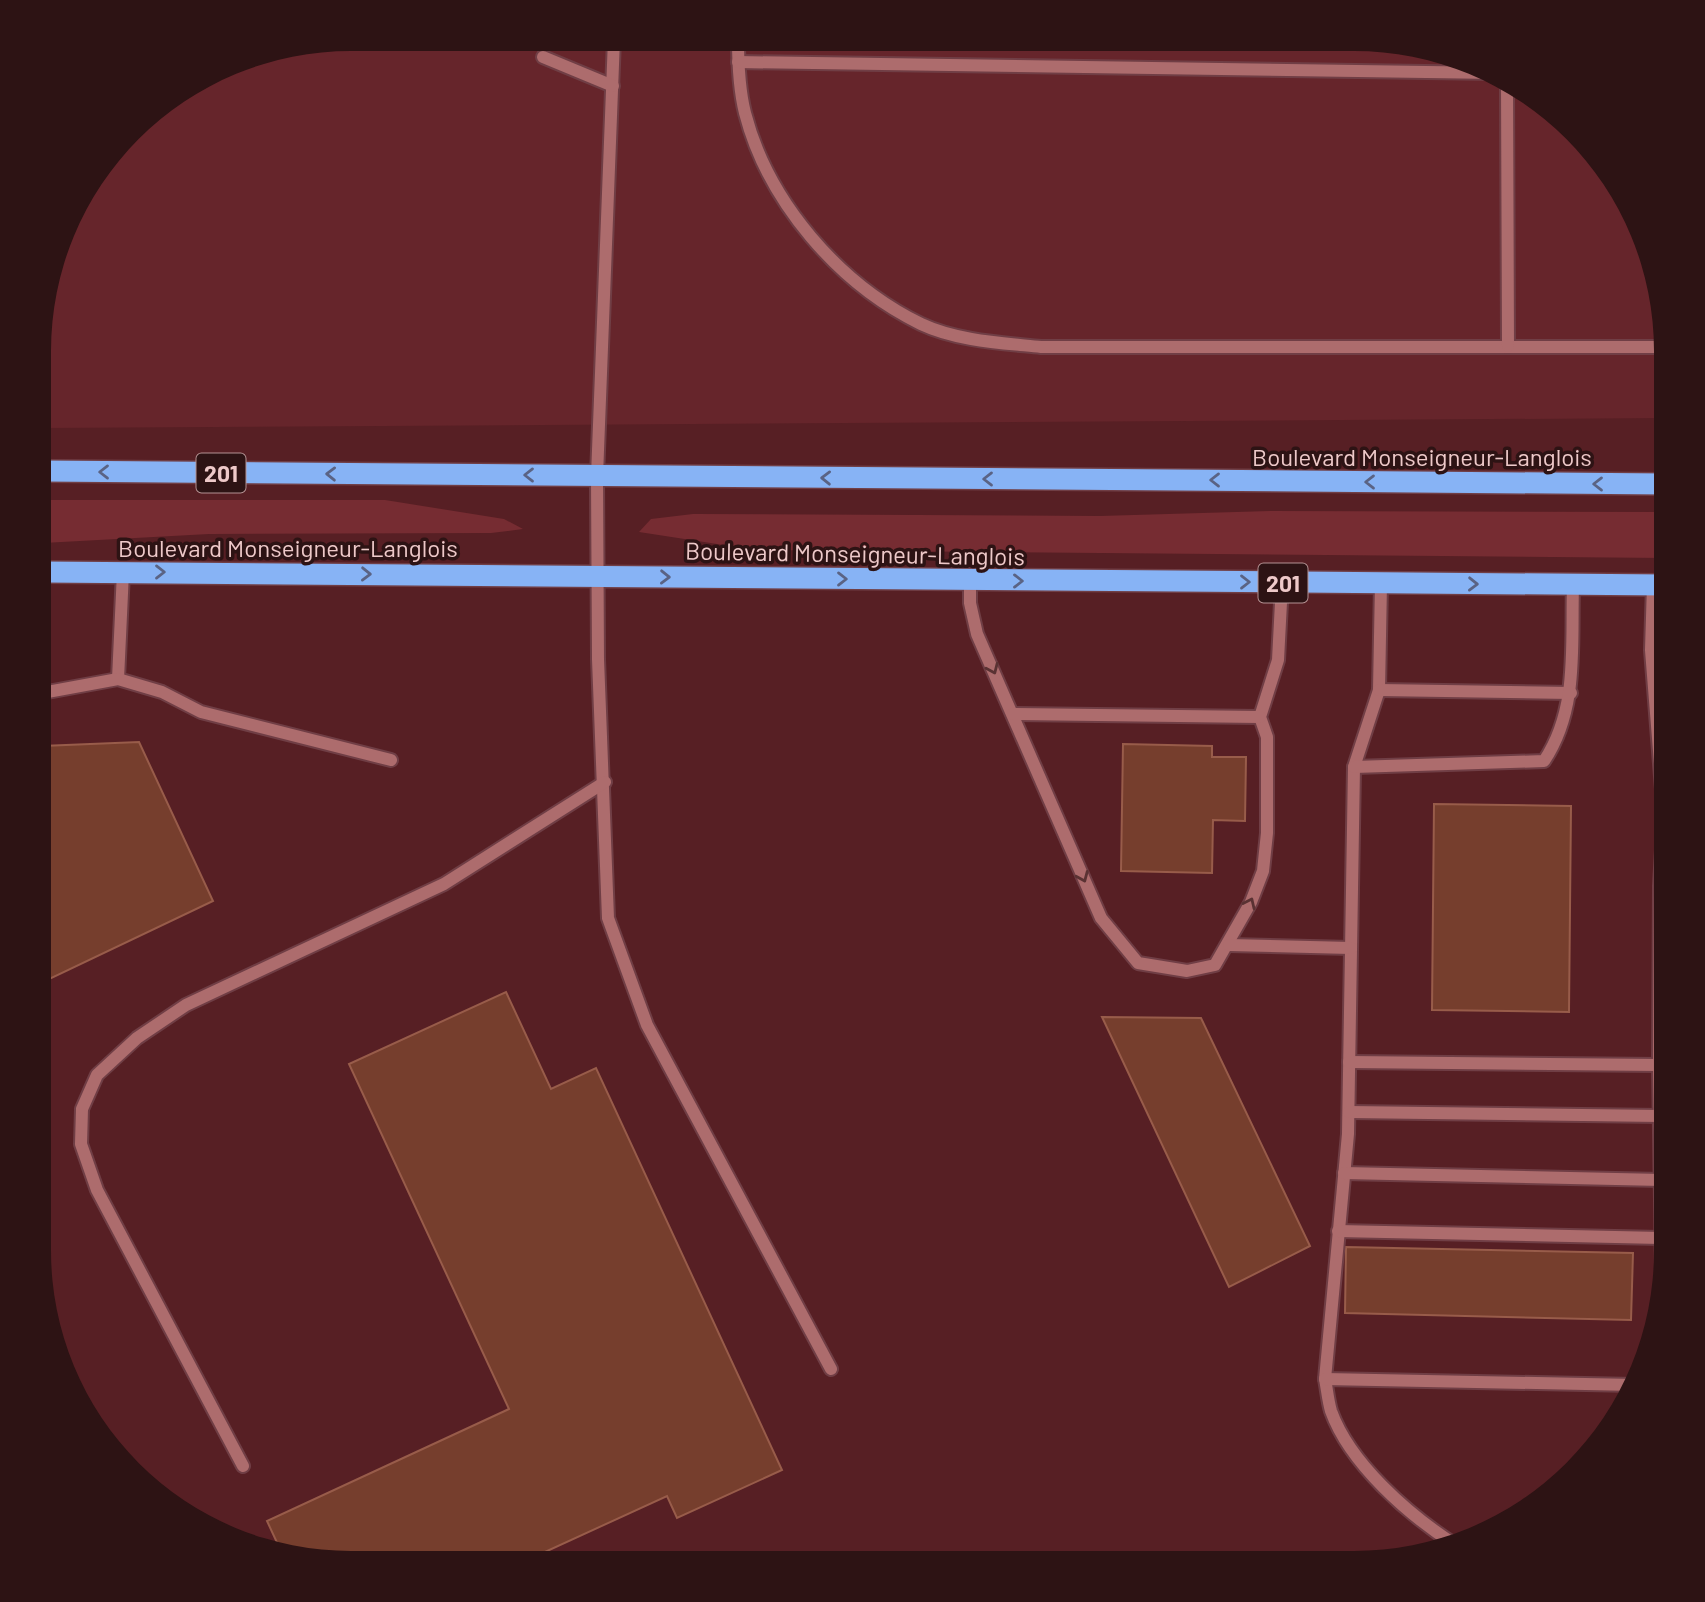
<svg xmlns="http://www.w3.org/2000/svg" width="1705" height="1602" viewBox="0 0 1705 1602" font-family="Barlow,sans-serif">
<style>
.built{fill:#66252b}
.green{fill:#762c32}
.building{fill:#763e2d;stroke:#985c4a;stroke-width:2}
.lines{fill:none;stroke-linecap:round;stroke-linejoin:round}
.lane-casing{stroke:#703e45;stroke-width:16}
.highway-casing{stroke:#703e45;stroke-width:24}
.lane{stroke:#ad6c6d;stroke-width:12}
.highway{stroke:#87b3f5;stroke-width:21}
.oneway{stroke:#5a6384}
.oneway2{stroke:#5a3233}
.labels{text-anchor:middle;dominant-baseline:central;stroke-width:7;stroke-linejoin:round;paint-order:stroke}
.shield{fill:#2d1314;stroke:#b49293;stroke-width:2}
.shield-label{font-size:23px;font-weight:bold;fill:#eec9c9}
.street-label{font-size:24px;fill:#eec9c9;stroke:#2d1314}
</style>
<rect width="100%" height="100%" fill="#571f24"/>
<path class="built" d="M 351,39 L 1375,39 L 1493,71 L 1589,145 L 1643,231 L 1666,330 L 1666,418 L 44,428 L 44,290 L 80,195 L 145,116 L 250,55 Z"/>
<g class="green">
<path d="M 43,500 L 385,500 L 504,519 L 523,529 L 491,533 L 209,534 L 43,543 Z"/>
<path d="M 1270,511 L 1666,512 L 1666,558 L 756,550 L 639,532 L 651,519 L 693,514 L 1100,516 Z"/>
</g>
<g class="building">
<path d="M 139,742 L 213,901 L 41,983 L 42,746 Z"/>
<path d="M 1123,744 L 1212,746 L 1212,757 L 1246,757 L 1245,821 L 1213,820 L 1212,873 L 1121,871 Z"/>
<path d="M 1434,804 L 1571,806 L 1569,1012 L 1432,1010 Z"/>
<path d="M 506,992 L 551,1089 L 596,1068 L 782,1470 L 677,1518 L 667,1496 L 521,1563 L 350,1563 L 279,1547 L 267,1521 L 509,1409 L 349,1064 Z"/>
<path d="M 1102,1017 L 1201,1018 L 1310,1246 L 1229,1287 Z"/>
<path d="M 1346,1247 L 1633,1253 L 1631,1320 L 1345,1313 Z"/>
</g>
<g class="lines">
<g class="lane-casing">
<g id="lane">
<path d="M 614,39 L 597,476 L 598,659 L 608,918 L 647,1025 L 831,1369"/>
<path d="M 738,39 C 738,63 739,89 745,113 C 768,202 839,284 921,324 C 957,341 1002,343 1041,347 L 1666,347"/>
<path d="M 543,57 L 613,86"/>
<path d="M 738,62 L 1496,73"/>
<path d="M 1507,82 L 1508,346"/>
<path d="M 970,580 L 970,603 L 977,634 L 1101,918 L 1138,963 L 1187,971 L 1215,965 L 1251,902 L 1263,871 L 1267,833 L 1267,737 L 1260,717 L 1278,660 L 1282,583"/>
<path d="M 1381,583 L 1379,690 L 1354,767 L 1348,1134 L 1325,1379 C 1327,1389 1328,1401 1331,1411 C 1350,1464 1409,1515 1454,1544"/>
<path d="M 1653,585 L 1651,650 L 1664,814 L 1660,886 L 1659,1065 L 1662,1269"/>
<path d="M 118,679 L 123,572"/>
<path d="M 1379,690 L 1571,693"/>
<path d="M 42,693 L 118,679 L 162,692 L 201,712 L 391,760"/>
<path d="M 1013,714 L 1260,717"/>
<path d="M 1354,767 L 1544,761 C 1579,709 1571,645 1573,585"/>
<path d="M 1229,945 L 1351,948"/>
<path d="M 1349,1062 L 1659,1065"/>
<path d="M 1349,1112 L 1661,1116"/>
<path d="M 1344,1173 L 1662,1180"/>
<path d="M 1338,1231 L 1661,1238"/>
<path d="M 1325,1379 L 1635,1385"/>
<path d="M 243,1466 L 97,1190 L 81,1144 L 82,1109 L 97,1075 L 137,1038 L 186,1005 L 444,884 L 605,782"/>
</g>
</g>
<g class="highway-casing">
<g id="highway">
<path d="M 43,471 L 1666,484"/>
<path d="M 43,572 L 1666,585"/>
</g>
</g>
<use href="#lane" class="lane"/>
<use href="#highway" class="highway"/>
</g>
<defs><path id="oneway-chevron" d="M-2-3.5L2.5 0L-2 3.5" fill="none" stroke-width="1.6" stroke-linecap="round" stroke-linejoin="round" transform="scale(1.75)"/></defs>
<g class="oneway">
<use href="#oneway-chevron" transform="translate(104 472) rotate(-180)"/>
<use href="#oneway-chevron" transform="translate(331 474) rotate(-179)"/>
<use href="#oneway-chevron" transform="translate(529 475) rotate(-180)"/>
<use href="#oneway-chevron" transform="translate(826 478) rotate(-179)"/>
<use href="#oneway-chevron" transform="translate(988 479) rotate(-180)"/>
<use href="#oneway-chevron" transform="translate(1215 480) rotate(-180)"/>
<use href="#oneway-chevron" transform="translate(1370 482) rotate(-180)"/>
<use href="#oneway-chevron" transform="translate(1598 484) rotate(-180)"/>
<use href="#oneway-chevron" transform="translate(160 572)"/>
<use href="#oneway-chevron" transform="translate(366 574) rotate(1)"/>
<use href="#oneway-chevron" transform="translate(665 577) rotate(1)"/>
<use href="#oneway-chevron" transform="translate(842 579)"/>
<use href="#oneway-chevron" transform="translate(1018 581)"/>
<use href="#oneway-chevron" transform="translate(1245 582)"/>
<use href="#oneway-chevron" transform="translate(1473 584) rotate(1)"/>
</g>
<g class="oneway2">
<use href="#oneway-chevron" transform="translate(993 669) rotate(66)"/>
<use href="#oneway-chevron" transform="translate(1083 877) rotate(67)"/>
<use href="#oneway-chevron" transform="translate(1250 903) rotate(-65)"/>
</g>
<g class="labels">
<g class="shield">
<rect x="196.5" y="453.5" width="49" height="39" rx="5"/>
<rect x="1258.5" y="563.5" width="49" height="39" rx="5"/>
</g>
<g class="shield-label">
<text x="221" y="473">201</text>
<text x="1283" y="583">201</text>
</g>
<g class="street-label">
<text x="1422" y="456">Boulevard Monseigneur-Langlois</text>
<text x="288" y="547">Boulevard Monseigneur-Langlois</text>
<text transform="translate(855 553) rotate(1)">Boulevard Monseigneur-Langlois</text>
</g>
</g>
<path d="M0 0H1705V1602H0ZM351 51H1354A300 300 0 0 1 1654 351V1251A300 300 0 0 1 1354 1551H351A300 300 0 0 1 51 1251V351A300 300 0 0 1 351 51Z" fill="#2d1314" fill-rule="evenodd"/>
</svg>
